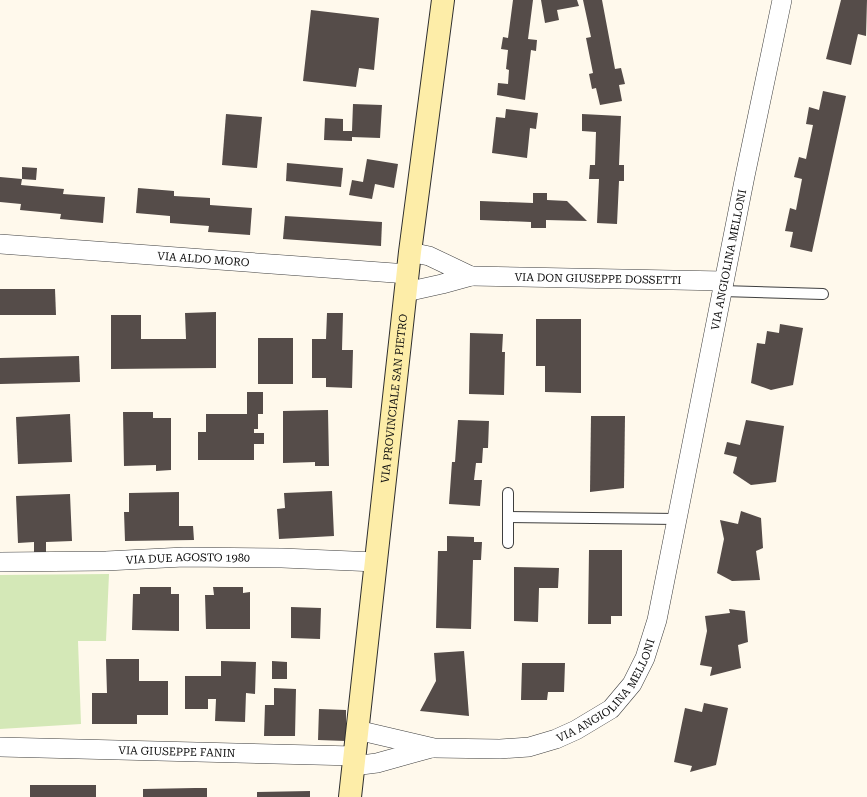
<svg xmlns="http://www.w3.org/2000/svg" width="867" height="797" viewBox="0 0 867 797" font-family="'Roboto Serif',serif">
<style>
.green{fill:#d4e8b7}
.building{fill:#554c49}
.lines{fill:none;stroke-linecap:round;stroke-linejoin:round}
.service-casing{stroke:#3f3f3f;stroke-width:12}
.minor-casing{stroke:#3f3f3f;stroke-width:20}
.secondary-casing{stroke:#2e2e2e;stroke-width:24}
.service{stroke:#fff;stroke-width:10}
.minor{stroke:#fff;stroke-width:19}
.secondary{stroke:#fdeda8;stroke-width:22}
.labels{text-anchor:middle;dominant-baseline:central;stroke-width:4;stroke-linejoin:round;paint-order:stroke}
.street-label{font-size:11px;fill:#0c0c0c;stroke:#fff}
</style>
<rect width="100%" height="100%" fill="#fff9ec"/>
<path class="green" d="M 109,574 L 106,641 L 78,641 L 81,724 L 0,729 L 0,575 Z"/>
<g class="building">
<path d="M 513,0 L 533,0 L 528,39 L 537,40 L 536,51 L 531,50 L 525,100 L 497,95 L 498,83 L 508,84 L 509,70 L 506,69 L 508,50 L 501,49 L 503,37 L 508,38 Z"/>
<path d="M 541,0 L 577,0 L 579,6 L 557,10 L 559,20 L 545,23 Z"/>
<path d="M 583,0 L 602,0 L 615,69 L 621,68 L 625,84 L 619,85 L 622,101 L 600,105 L 596,88 L 592,89 L 589,74 L 593,73 L 586,38 L 591,37 Z"/>
<path d="M 841,0 L 867,0 L 866,36 L 858,34 L 851,65 L 826,59 Z"/>
<path d="M 311,10 L 379,18 L 374,70 L 359,68 L 356,87 L 303,81 Z"/>
<path d="M 823,91 L 846,96 L 812,252 L 790,247 L 793,232 L 785,231 L 790,208 L 796,210 L 802,179 L 794,177 L 799,157 L 806,159 L 813,125 L 806,124 L 809,107 L 819,110 Z"/>
<path d="M 353,104 L 382,105 L 380,138 L 352,137 L 352,141 L 324,140 L 325,118 L 343,119 L 343,131 L 352,131 Z"/>
<path d="M 506,109 L 538,113 L 536,129 L 530,128 L 527,158 L 492,153 L 496,117 L 505,118 Z"/>
<path d="M 226,114 L 262,117 L 257,168 L 222,165 Z"/>
<path d="M 582,114 L 621,116 L 619,165 L 624,165 L 624,181 L 619,181 L 617,224 L 597,223 L 599,179 L 589,179 L 590,165 L 595,165 L 596,132 L 582,131 Z"/>
<path d="M 367,159 L 398,164 L 394,188 L 375,184 L 372,199 L 349,195 L 352,180 L 363,182 Z"/>
<path d="M 287,163 L 343,168 L 341,187 L 286,181 Z"/>
<path d="M 22,167 L 37,168 L 36,180 L 22,179 L 21,185 L 64,189 L 63,194 L 105,197 L 103,223 L 60,219 L 61,214 L 20,210 L 21,204 L 0,202 L 0,177 L 22,179 Z"/>
<path d="M 138,188 L 174,191 L 174,196 L 210,198 L 210,205 L 252,208 L 250,235 L 208,232 L 209,226 L 170,223 L 170,216 L 136,213 Z"/>
<path d="M 533,193 L 547,193 L 547,200 L 567,201 L 587,221 L 546,220 L 546,228 L 531,228 L 531,222 L 480,220 L 480,201 L 533,203 Z"/>
<path d="M 285,216 L 382,222 L 381,246 L 283,239 Z"/>
<path d="M 0,289 L 55,289 L 56,315 L 0,315 Z"/>
<path d="M 216,312 L 216,368 L 111,369 L 111,315 L 141,315 L 141,339 L 186,339 L 185,313 Z"/>
<path d="M 327,313 L 343,313 L 342,350 L 353,350 L 352,388 L 326,387 L 326,378 L 312,378 L 312,339 L 326,339 Z"/>
<path d="M 536,319 L 581,319 L 581,393 L 545,392 L 545,366 L 536,366 Z"/>
<path d="M 780,324 L 803,328 L 793,385 L 771,390 L 751,383 L 757,343 L 765,344 L 767,331 L 779,333 Z"/>
<path d="M 470,333 L 503,334 L 502,352 L 505,352 L 504,395 L 469,394 Z"/>
<rect x="258" y="338" width="35" height="46"/>
<path d="M 79,356 L 80,382 L 0,384 L 0,358 Z"/>
<path d="M 247,392 L 263,392 L 263,414 L 258,414 L 258,429 L 254,429 L 254,433 L 264,433 L 264,444 L 254,444 L 254,460 L 198,460 L 198,432 L 206,432 L 206,414 L 247,414 Z"/>
<path d="M 328,410 L 329,466 L 315,466 L 315,462 L 283,463 L 283,411 Z"/>
<path d="M 123,412 L 153,412 L 153,418 L 171,418 L 171,470 L 156,471 L 156,465 L 124,466 Z"/>
<path d="M 70,414 L 72,462 L 18,464 L 16,417 Z"/>
<path d="M 591,416 L 625,416 L 624,488 L 590,492 Z"/>
<path d="M 458,420 L 489,421 L 488,448 L 483,448 L 482,463 L 476,463 L 474,480 L 482,480 L 480,506 L 449,504 L 452,462 L 455,462 Z"/>
<path d="M 746,420 L 784,426 L 776,482 L 751,485 L 733,473 L 737,457 L 724,454 L 727,442 L 740,445 Z"/>
<path d="M 332,491 L 334,536 L 279,539 L 277,509 L 285,508 L 284,493 Z"/>
<path d="M 179,492 L 179,526 L 193,526 L 194,540 L 125,541 L 124,512 L 129,512 L 129,493 Z"/>
<path d="M 70,494 L 72,541 L 46,542 L 46,554 L 34,554 L 34,542 L 18,543 L 16,496 Z"/>
<path d="M 741,511 L 761,518 L 763,548 L 756,551 L 760,580 L 732,581 L 717,573 L 724,539 L 720,520 L 738,524 Z"/>
<path d="M 447,536 L 474,537 L 474,542 L 482,542 L 481,560 L 473,560 L 471,629 L 436,628 L 438,551 L 447,551 Z"/>
<path d="M 589,550 L 622,550 L 622,616 L 611,616 L 611,624 L 588,624 Z"/>
<path d="M 514,567 L 559,568 L 558,588 L 539,588 L 538,622 L 514,621 Z"/>
<path d="M 140,587 L 171,587 L 171,594 L 179,594 L 179,631 L 132,630 L 133,594 L 140,594 Z"/>
<path d="M 213,587 L 243,587 L 243,593 L 250,592 L 250,629 L 206,629 L 205,595 L 214,595 Z"/>
<path d="M 291,607 L 321,608 L 320,639 L 291,638 Z"/>
<path d="M 729,609 L 745,611 L 748,642 L 738,645 L 741,668 L 710,676 L 712,667 L 700,665 L 707,631 L 705,616 L 730,613 Z"/>
<path d="M 464,651 L 469,716 L 420,711 L 436,681 L 434,653 Z"/>
<path d="M 106,659 L 139,659 L 139,681 L 168,681 L 168,715 L 137,715 L 137,724 L 92,724 L 92,693 L 107,693 Z"/>
<path d="M 221,661 L 256,662 L 255,694 L 246,693 L 245,722 L 215,721 L 216,699 L 208,699 L 208,709 L 185,709 L 185,676 L 221,676 Z"/>
<path d="M 272,661 L 287,662 L 287,679 L 272,679 Z"/>
<path d="M 522,663 L 565,663 L 564,692 L 548,692 L 547,700 L 521,700 Z"/>
<path d="M 274,688 L 296,689 L 295,736 L 264,736 L 265,705 L 274,705 Z"/>
<path d="M 704,703 L 728,708 L 716,765 L 690,772 L 692,766 L 674,762 L 685,708 L 702,712 Z"/>
<path d="M 319,709 L 346,710 L 346,741 L 318,740 Z"/>
<rect x="30" y="785" width="66" height="12"/>
<path d="M 195,788 L 207,788 L 207,797 L 143,797 L 143,789 Z"/>
<path d="M 310,791 L 310,797 L 257,797 L 257,792 Z"/>
</g>
<g class="lines">
<g class="service-casing">
<g id="service">
<path d="M 722,291 L 823,294"/>
<path d="M 508,517 L 677,519"/>
<path d="M 508,543 L 508,493"/>
</g>
</g>
<g class="minor-casing">
<g id="minor">
<path id="s1" d="M 0,244 L 408,274"/>
<path id="s2" d="M 471,276 L 724,281"/>
<path d="M 406,292 L 442,284 L 471,276 L 429,256 L 410,252"/>
<path id="s3" d="M 0,562 L 106,561 L 184,557 L 282,558 L 376,562"/>
<path id="s4" d="M 357,730 L 434,748 L 500,749 L 529,747 L 556,739 L 576,730 L 611,709 L 632,684 L 645,658 L 657,620 L 745,176 L 782,0"/>
<path id="s5" d="M 0,747 L 354,756"/>
<path d="M 353,766 L 377,763 L 431,748"/>
</g>
</g>
<g class="secondary-casing">
<g id="secondary">
<path id="s6" d="M 350,797 L 410,252 L 443,0"/>
</g>
</g>
<use href="#service" class="service"/>
<use href="#minor" class="minor"/>
<use href="#secondary" class="secondary"/>
</g>
<g class="labels">
<g class="street-label">
<text stroke="none"><textPath href="#s1" startOffset="204">VIA ALDO MORO</textPath></text>
<text stroke="none"><textPath href="#s4" startOffset="734">VIA ANGIOLINA MELLONI</textPath></text>
<text stroke="none"><textPath href="#s2" startOffset="127">VIA DON GIUSEPPE DOSSETTI</textPath></text>
<text stroke="none"><textPath href="#s6" startOffset="401">VIA PROVINCIALE SAN PIETRO</textPath></text>
<text stroke="none"><textPath href="#s3" startOffset="188">VIA DUE AGOSTO 1980</textPath></text>
<text stroke="none"><textPath href="#s4" startOffset="275">VIA ANGIOLINA MELLONI</textPath></text>
<text stroke="none"><textPath href="#s5" startOffset="177">VIA GIUSEPPE FANIN</textPath></text>
</g>
</g>
</svg>
